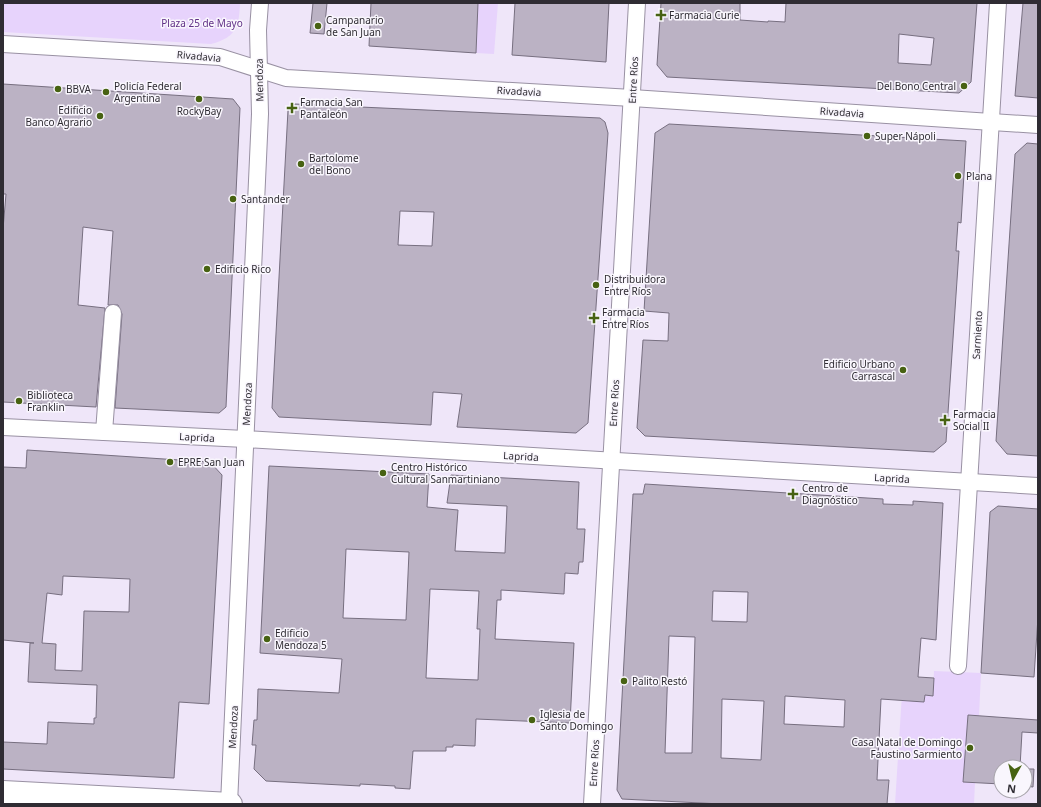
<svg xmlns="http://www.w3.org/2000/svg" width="1041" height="807" viewBox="0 0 1041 807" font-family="'Noto Sans',sans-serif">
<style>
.park{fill:#e7d3fc}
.building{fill:#bbb2c4;stroke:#776f80;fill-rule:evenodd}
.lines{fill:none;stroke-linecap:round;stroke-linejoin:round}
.street-casing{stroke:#9991a3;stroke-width:18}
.primary-casing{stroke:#9991a3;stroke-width:24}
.street{stroke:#fff;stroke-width:16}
.primary{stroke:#fff;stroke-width:22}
.poi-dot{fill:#476212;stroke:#f9f6fd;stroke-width:1.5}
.labels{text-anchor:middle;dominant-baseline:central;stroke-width:3;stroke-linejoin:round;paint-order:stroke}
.poi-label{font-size:10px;fill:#2f2c33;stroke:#f9f6fd;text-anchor:start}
.park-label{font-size:10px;fill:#603086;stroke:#f9f6fd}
.street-label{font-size:10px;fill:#2f2c33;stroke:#f9f6fd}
</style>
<rect width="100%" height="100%" fill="#efe6f9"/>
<g class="park">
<path d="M 3,3 L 240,3 C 239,26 237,37 211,44 L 3,32 Z"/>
<path d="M 478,3 L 498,3 L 494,54 L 476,53 Z"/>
<path d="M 934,671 L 981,673 L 979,716 L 968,715 L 975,782 L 974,804 L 895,804 L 902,694 L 933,696 Z"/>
</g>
<g class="building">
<path d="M 313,3 L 327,3 L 324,34 L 310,33 Z"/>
<path d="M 371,3 L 478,3 L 476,53 L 369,46 Z"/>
<path d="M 515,3 L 609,3 L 606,62 L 512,55 Z"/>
<path d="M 661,3 L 740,3 L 740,20 L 768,22 L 768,21 L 785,22 L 786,3 L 977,3 L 971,82 L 959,93 L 667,77 L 657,65 ZM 899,34 L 934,38 L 931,65 L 898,63 Z"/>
<path d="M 1023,3 L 1038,3 L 1038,98 L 1015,96 Z"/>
<path d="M 3,84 L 233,99 L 240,108 L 226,407 L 219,413 L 115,408 L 122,314 L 118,305 L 108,305 L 113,231 L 83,227 L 78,305 L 105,308 L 96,407 L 3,402 L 3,229 L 6,194 L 3,194 Z"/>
<path d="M 295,104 L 600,118 L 605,122 L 608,133 L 588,423 L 576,433 L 457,427 L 462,394 L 433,392 L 431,425 L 279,417 L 272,408 L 288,110 ZM 400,211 L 434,212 L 432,246 L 398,245 Z"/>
<path d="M 669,124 L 966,141 L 961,223 L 958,222 L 956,251 L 959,251 L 946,442 L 934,452 L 645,436 L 637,428 L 643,340 L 668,341 L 669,313 L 644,311 L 655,133 Z"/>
<path d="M 1027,143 L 1038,144 L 1038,456 L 1007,454 L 996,441 L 1015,154 Z"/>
<path d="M 27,450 L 210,462 L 222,475 L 209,704 L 179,702 L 174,778 L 3,769 L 3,742 L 47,744 L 48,722 L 94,724 L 94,718 L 96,718 L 97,685 L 28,682 L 30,643 L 34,643 L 3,640 L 3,467 L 26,468 ZM 63,576 L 130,579 L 129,612 L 84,611 L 82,671 L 55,670 L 56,644 L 42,643 L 47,593 L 62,595 Z"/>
<path d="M 269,466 L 429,474 L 427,507 L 458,510 L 455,551 L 505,553 L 507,506 L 447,503 L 451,475 L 579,482 L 577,529 L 585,529 L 583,562 L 579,562 L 578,574 L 565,573 L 564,594 L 501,590 L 501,600 L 497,600 L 495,639 L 574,643 L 570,723 L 476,719 L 475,746 L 453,745 L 453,747 L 446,747 L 446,751 L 413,751 L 410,789 L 395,788 L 395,786 L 360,784 L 360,786 L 266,781 L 254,769 L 256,745 L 252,745 L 254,720 L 257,720 L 258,689 L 339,693 L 342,659 L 260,653 ZM 346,549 L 409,552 L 406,620 L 343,618 ZM 430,589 L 479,591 L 477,629 L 480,629 L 478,680 L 426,678 Z"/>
<path d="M 645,484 L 883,499 L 883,504 L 913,505 L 913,501 L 943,503 L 936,640 L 921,638 L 918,677 L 934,678 L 933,696 L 925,695 L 924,702 L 881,699 L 877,780 L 889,780 L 887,804 L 721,804 L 622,799 L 617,790 L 633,494 L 643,494 ZM 713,591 L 748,592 L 747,622 L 712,621 ZM 669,636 L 695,637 L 692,753 L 665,753 ZM 785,696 L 845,700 L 844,727 L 784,724 ZM 722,699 L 764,701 L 761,760 L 721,758 Z"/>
<path d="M 998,506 L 1038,509 L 1038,617 L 1034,677 L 981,673 L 990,512 Z"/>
<path d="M 968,715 L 1038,720 L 1038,733 L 1022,732 L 1020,767 L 1001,767 L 1001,784 L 963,782 Z"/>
<path d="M 1025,769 L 1034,769 L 1033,787 L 1025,786 Z"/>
</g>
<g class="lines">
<g class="street-casing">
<g id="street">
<path d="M 3,44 L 220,57 L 286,78 L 632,98 L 1038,125"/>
<path d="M 3,427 L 245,439 L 1038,486"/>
<path d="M 104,432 L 113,313"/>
<path d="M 958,666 L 998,3"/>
<path d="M 229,804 L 260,114 L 258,30 L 260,3"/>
<path d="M 592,804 L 637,3"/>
</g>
</g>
<g class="primary-casing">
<path id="primary" d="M 3,792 L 231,804"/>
</g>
<use href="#street" class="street"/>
<use href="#primary" class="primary"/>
</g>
<g class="poi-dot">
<path d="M659 9h4v4h4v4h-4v4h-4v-4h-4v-4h4z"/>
<circle cx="318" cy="26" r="4"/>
<circle cx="964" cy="86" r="4"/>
<circle cx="58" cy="89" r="4"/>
<circle cx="106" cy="92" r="4"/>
<circle cx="199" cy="99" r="4"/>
<path d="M290 102h4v4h4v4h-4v4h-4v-4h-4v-4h4z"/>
<circle cx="100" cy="116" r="4"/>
<circle cx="867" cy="136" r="4"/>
<circle cx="301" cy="164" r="4"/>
<circle cx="958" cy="176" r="4"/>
<circle cx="233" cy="199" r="4"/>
<circle cx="207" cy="269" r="4"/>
<circle cx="596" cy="285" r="4"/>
<path d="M592 312h4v4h4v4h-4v4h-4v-4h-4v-4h4z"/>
<circle cx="903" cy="370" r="4"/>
<circle cx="19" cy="401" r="4"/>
<path d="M943 414h4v4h4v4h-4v4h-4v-4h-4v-4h4z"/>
<circle cx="170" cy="462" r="4"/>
<circle cx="383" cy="473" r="4"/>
<path d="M791 488h4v4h4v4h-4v4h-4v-4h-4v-4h4z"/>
<circle cx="267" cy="639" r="4"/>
<circle cx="624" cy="681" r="4"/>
<circle cx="532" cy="720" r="4"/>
<circle cx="970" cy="748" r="4"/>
</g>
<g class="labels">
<g class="poi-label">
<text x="669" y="15">Farmacia Curie</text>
<text x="326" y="20">Campanario<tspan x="326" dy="12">de San Juan</tspan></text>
<text x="114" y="86">Policía Federal<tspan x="114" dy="12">Argentina</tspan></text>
<text x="956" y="86" text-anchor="end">Del Bono Central</text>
<text x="66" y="89">BBVA</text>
<text x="300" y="102">Farmacia San<tspan x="300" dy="12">Pantaleón</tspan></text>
<text x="92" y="110" text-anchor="end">Edificio<tspan x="92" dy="12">Banco Agrario</tspan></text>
<text x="199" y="111" text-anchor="middle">RockyBay</text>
<text x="875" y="136">Super Nápoli</text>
<text x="309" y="158">Bartolome<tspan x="309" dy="12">del Bono</tspan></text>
<text x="966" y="176">Plana</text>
<text x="241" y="199">Santander</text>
<text x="215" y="269">Edificio Rico</text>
<text x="604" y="279">Distribuidora<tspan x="604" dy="12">Entre Ríos</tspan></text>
<text x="602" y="312">Farmacia<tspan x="602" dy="12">Entre Ríos</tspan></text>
<text x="895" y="364" text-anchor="end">Edificio Urbano<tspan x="895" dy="12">Carrascal</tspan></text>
<text x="27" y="395">Biblioteca<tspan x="27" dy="12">Franklin</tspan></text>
<text x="953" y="414">Farmacia<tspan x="953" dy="12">Social II</tspan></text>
<text x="178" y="462">EPRE San Juan</text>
<text x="391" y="467">Centro Histórico<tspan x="391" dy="12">Cultural Sanmartiniano</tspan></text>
<text x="802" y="488">Centro de<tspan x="802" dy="12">Diagnóstico</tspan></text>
<text x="275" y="633">Edificio<tspan x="275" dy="12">Mendoza 5</tspan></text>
<text x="632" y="681">Palito Restó</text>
<text x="540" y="714">Iglesia de<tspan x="540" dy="12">Santo Domingo</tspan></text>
<text x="962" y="742" text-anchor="end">Casa Natal de Domingo<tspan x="962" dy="12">Faustino Sarmiento</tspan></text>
</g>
<g class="park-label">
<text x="202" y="23">Plaza 25 de Mayo</text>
</g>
<g class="street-label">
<text transform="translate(199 56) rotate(5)">Rivadavia</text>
<text transform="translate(259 80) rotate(-91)">Mendoza</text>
<text transform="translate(633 80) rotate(-87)">Entre Ríos</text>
<text transform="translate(519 91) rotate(3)">Rivadavia</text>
<text transform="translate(842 112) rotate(4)">Rivadavia</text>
<text transform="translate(977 335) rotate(-87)">Sarmiento</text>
<text transform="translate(614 403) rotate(-87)">Entre Ríos</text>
<text transform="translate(247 404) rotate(-87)">Mendoza</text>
<text transform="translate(197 437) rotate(3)">Laprida</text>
<text transform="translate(521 456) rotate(3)">Laprida</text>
<text transform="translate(892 478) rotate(3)">Laprida</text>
<text transform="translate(233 727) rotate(-87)">Mendoza</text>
<text transform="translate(594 763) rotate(-87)">Entre Ríos</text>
</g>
</g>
<rect width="1041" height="807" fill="none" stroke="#2f2c33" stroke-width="8"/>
<g transform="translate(1013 779) rotate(188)"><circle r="19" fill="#f9f6fd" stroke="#a8a5ac"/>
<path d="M0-3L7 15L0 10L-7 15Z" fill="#476212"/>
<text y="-6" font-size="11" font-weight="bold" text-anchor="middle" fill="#2f2c33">N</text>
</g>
</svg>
